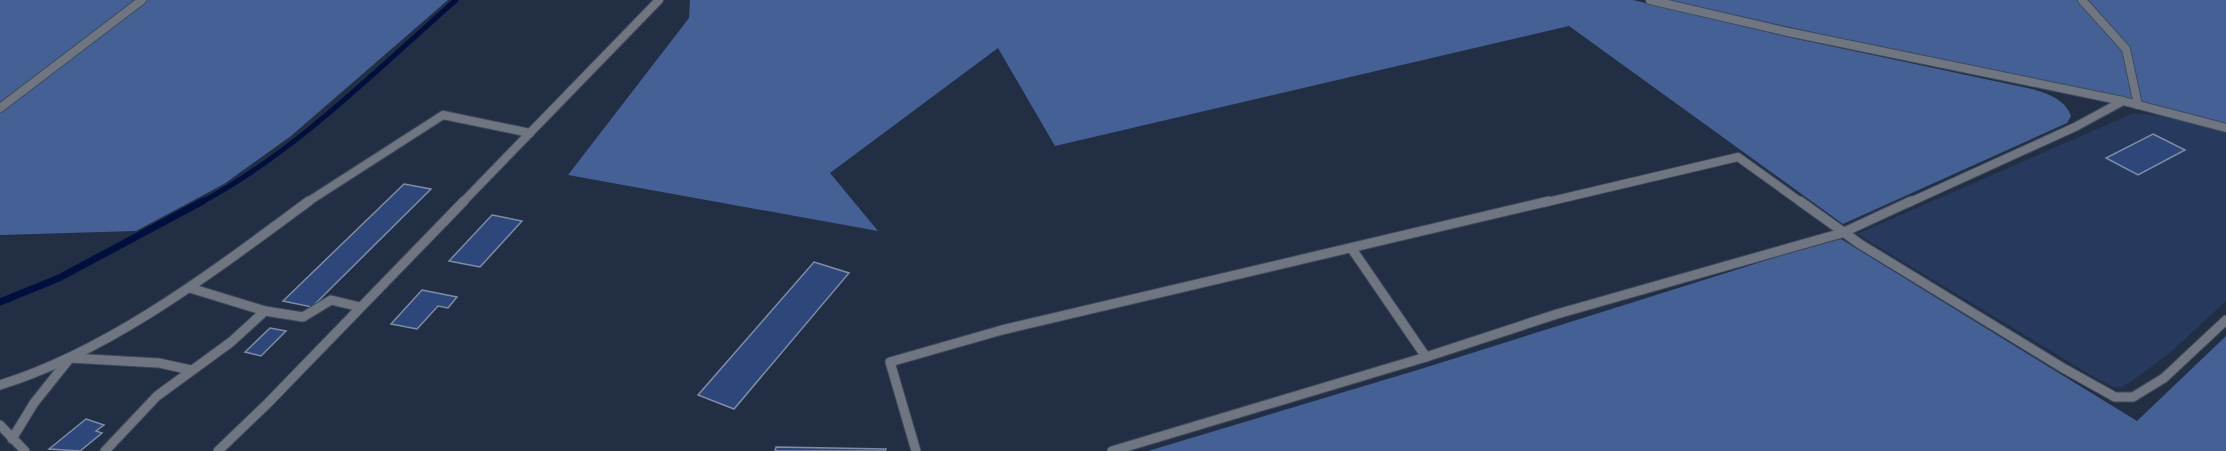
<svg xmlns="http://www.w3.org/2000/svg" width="2226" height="451" viewBox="0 0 2226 451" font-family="'Archivo Narrow',sans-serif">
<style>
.green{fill:#27395d}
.forest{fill:#446095}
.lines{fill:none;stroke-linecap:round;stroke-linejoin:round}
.stream-far1{stroke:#000f3d;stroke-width:5}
.stream{stroke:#000f3d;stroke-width:7}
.building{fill:#2d477a;stroke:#7e8ca6;stroke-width:1.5}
.service-far1-casing{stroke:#3f4a5d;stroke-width:10}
.service-casing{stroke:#3f4a5d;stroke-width:11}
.service-far1{stroke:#707681;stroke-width:8}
.service{stroke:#707681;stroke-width:9}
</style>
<rect width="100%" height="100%" fill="#222e43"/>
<path class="green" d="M 2134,113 L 2169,117 L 2226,132 L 2226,301 L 2171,352 L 2132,381 L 2122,387 L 2113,387 L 2094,377 L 1857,234 Z"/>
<g class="forest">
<path d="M 0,0 L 448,0 L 291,136 L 224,184 L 136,231 L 0,235 Z"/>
<path d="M 690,0 L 1633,0 L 1788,37 L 2032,89 C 2047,93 2066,100 2071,116 L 2067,123 L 1843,224 L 1569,26 L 1055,146 L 998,48 L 830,173 L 878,231 L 568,175 L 689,18 Z"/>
<path d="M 1668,0 L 2226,0 L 2226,124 Z"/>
<path d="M 1841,239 L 2137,421 L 2226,336 L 2226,451 L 1148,451 L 1424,368 L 1786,254 Z"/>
</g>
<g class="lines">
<path class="stream-far1" d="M 200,203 C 296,152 375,71 456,0"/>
<path class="stream" d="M 0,302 L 59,278 L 203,201"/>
</g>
<g class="building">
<path d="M 2153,134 L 2185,150 L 2138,175 L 2106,158 Z"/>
<path d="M 404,184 L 431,189 L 312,307 L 283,301 Z"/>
<path d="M 492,215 L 522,221 L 480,267 L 449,261 Z"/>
<path d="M 814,262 L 849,273 L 734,409 L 698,395 Z"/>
<path d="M 422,290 L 457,297 L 448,308 L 438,306 L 417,329 L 391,324 Z"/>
<path d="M 270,328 L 286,331 L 261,356 L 245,352 Z"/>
<path d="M 86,419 L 104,425 L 96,431 L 102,433 L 80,451 L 49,449 Z"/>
<path d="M 776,447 L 886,449 L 885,451 L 775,451 Z"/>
</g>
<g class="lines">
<g class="service-far1-casing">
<g id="service-far1">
<path d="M 1650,0 L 1788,32 L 2123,101"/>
<path d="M 2082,0 L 2126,49 L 2138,105"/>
<path d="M 0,108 L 142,0"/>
<path d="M 306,203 L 443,115 L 530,133"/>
<path d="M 462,203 L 659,0"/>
<path d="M 1543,203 L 1738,157 L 1802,203"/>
<path d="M 1908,203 L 2075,127 L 2123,101 L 2226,128"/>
</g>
</g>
<g class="service-casing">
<g id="service">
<path d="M 1800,201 L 1860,244 L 2063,368 L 2115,397 L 2133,397 L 2164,378 L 2226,320"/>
<path d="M 1352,249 L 1426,357"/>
<path d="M 190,288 L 265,311 L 303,317 L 331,300 L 360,307"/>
<path d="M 0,385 C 112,350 215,270 309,201"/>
<path d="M 0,425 L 25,451"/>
<path d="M 12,439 L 34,403 L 70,358 L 159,363 L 191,370"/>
<path d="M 105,451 L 157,396 L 231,342 L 265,311"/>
<path d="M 218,451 L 267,404 L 464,201"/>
<path d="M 916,451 L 890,362 L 1002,330 L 1549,201"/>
<path d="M 1112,451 L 1426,357 L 1557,314 L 1842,233 L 1911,201"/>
</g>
</g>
<use href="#service-far1" class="service-far1"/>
<use href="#service" class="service"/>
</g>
</svg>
